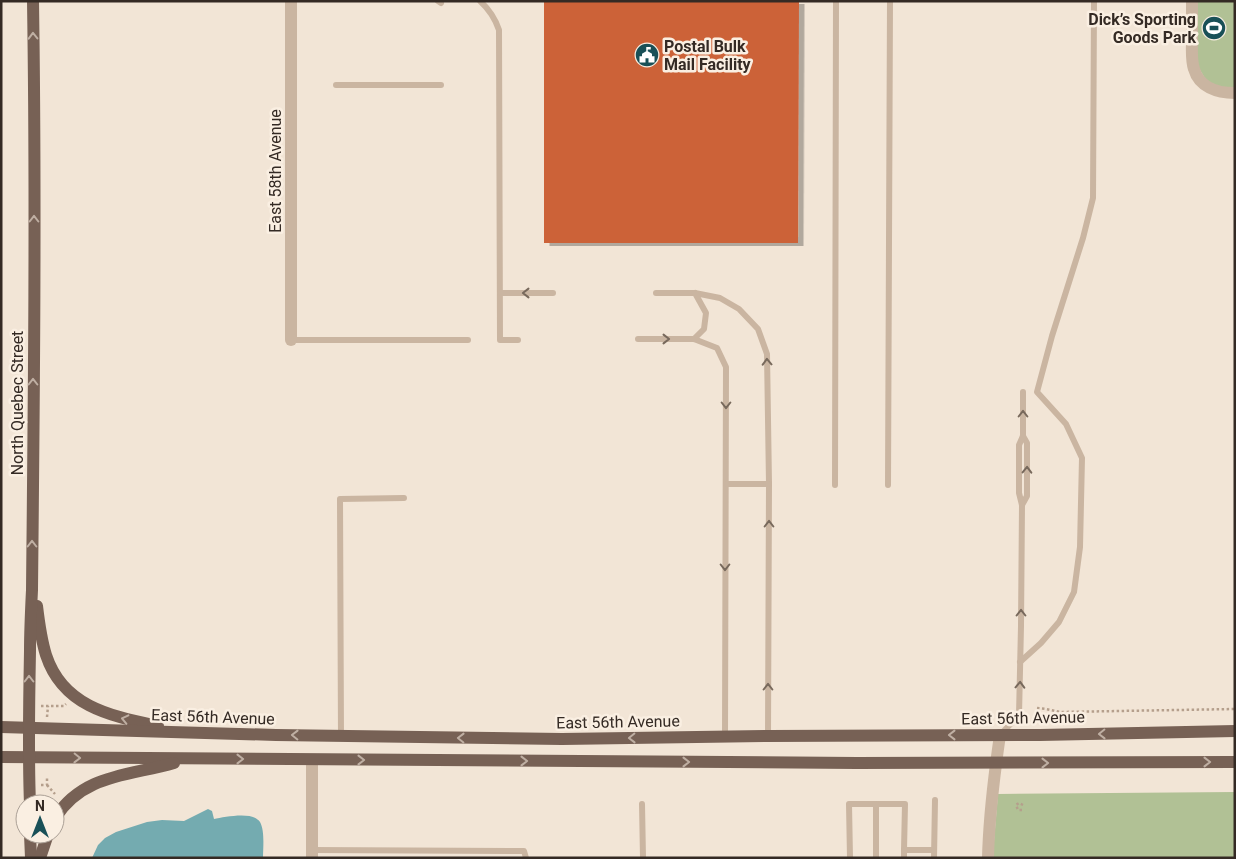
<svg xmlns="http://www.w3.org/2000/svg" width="1236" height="859" viewBox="0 0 1236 859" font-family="Roboto,sans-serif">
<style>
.green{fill:#b1c195}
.water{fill:#74abb0}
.building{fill:#cc6239;filter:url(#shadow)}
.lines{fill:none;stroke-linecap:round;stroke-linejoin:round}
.path{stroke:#b59f8c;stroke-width:2.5;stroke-dasharray:2.5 2.5;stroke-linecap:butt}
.service{stroke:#cab5a1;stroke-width:6}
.minor{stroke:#cab5a1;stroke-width:12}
.tertiary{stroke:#cab5a1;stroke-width:12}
.primary{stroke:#776155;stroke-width:12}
.oneway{stroke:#bfafa3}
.oneway2{stroke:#78695c}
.labels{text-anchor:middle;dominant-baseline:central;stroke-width:5;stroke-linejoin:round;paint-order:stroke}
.poi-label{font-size:16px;font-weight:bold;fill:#342a24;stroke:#faefe2;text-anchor:end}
.street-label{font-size:16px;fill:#342a24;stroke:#faefe2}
</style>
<defs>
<filter id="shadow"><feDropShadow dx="5.5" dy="3" stdDeviation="0" flood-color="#0004"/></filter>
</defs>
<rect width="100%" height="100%" fill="#f2e5d6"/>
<g class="green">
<path d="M 1192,1 L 1235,1 L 1235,93 L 1211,89 L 1192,56 Z"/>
<path d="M 1235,792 L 1235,858 L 994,858 L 994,841 L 998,794 Z"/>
</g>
<path class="water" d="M 208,809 L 212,811 L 214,819 C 225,817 253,811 260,822 C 265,831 263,848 263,858 L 92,858 L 98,845 L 105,838 L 116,832 L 147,822 L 162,820 L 184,821 Z"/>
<path class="building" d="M 544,1 L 799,1 L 798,243 L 544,243 Z"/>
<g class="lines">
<g class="path">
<path d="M 41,706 L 64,706 L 66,704"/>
<path d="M 1037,708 L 1046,709 L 1061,712 L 1235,709"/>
<path d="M 47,717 L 48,706"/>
<path d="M 41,785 L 47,785 L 47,776"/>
<path d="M 47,785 L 55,794"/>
<path d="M 1022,810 L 1018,810 L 1016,805 L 1019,803 L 1023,805"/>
</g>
<g class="service">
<path d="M 438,1 L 441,3"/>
<path d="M 480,1 C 490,10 495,18 499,30 L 500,340 L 518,340"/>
<path d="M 336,85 L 441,85"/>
<path d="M 500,293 L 553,293"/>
<path d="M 656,293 L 695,293 L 720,298 L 739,309 L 758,329 L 767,354 L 769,484 L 768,736"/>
<path d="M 638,339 L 694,339 L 717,348 L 726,367 L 725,736"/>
<path d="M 694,339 L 704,329 L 706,313 L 695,293"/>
<path d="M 291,340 L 468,340"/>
<path d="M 726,484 L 769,484"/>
<path d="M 835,485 L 836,1"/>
<path d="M 888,485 L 890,1"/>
<path d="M 1022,505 L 1027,496 L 1027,443 L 1023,436"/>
<path d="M 1020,662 L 1041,643 L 1059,622 L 1074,592 L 1080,547 L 1082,458 L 1066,424 L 1037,392 L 1052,336 L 1083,238 L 1093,198 L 1094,1"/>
<path d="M 1001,734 L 1019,715 L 1021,626 L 1022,505 L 1019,493 L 1019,445 L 1023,436 L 1023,392"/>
<path d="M 341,736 L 340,499 L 404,498"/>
<path d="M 642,804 L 643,858"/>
<path d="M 876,804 L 905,804 L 904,850"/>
<path d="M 312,850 L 524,851 L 526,858"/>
<path d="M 850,858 L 849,804 L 876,804 L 876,858"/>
<path d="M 904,858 L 904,850 L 934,850"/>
<path d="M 934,858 L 935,800"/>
</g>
<g class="minor">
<path d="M 291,1 L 291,340"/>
<path d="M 1192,1 C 1192,15 1192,28 1192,41 C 1192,50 1191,60 1194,69 C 1199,87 1217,93 1235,93"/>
<path d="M 312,858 L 312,760"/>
</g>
<path class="tertiary" d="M 988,858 C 989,816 994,776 1000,735"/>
<g class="primary">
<path d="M 37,606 C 39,623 41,639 46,655 C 63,707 111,716 158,726"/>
<path d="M 1,727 L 276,735 L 562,739 L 768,736 L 1040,735 L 1235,731"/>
<path d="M 1,757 L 857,763 L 1235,762"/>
<path d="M 30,804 C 28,753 29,702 30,651 C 30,631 31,610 32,590 C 34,394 36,198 33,1"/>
<path d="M 55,818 C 83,774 129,776 174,763"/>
<path d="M 30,834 L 31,858"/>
<path d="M 40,858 L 48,834"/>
</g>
</g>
<defs><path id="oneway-chevron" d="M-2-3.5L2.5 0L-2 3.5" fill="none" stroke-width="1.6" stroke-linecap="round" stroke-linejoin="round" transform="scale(1.25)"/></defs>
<g class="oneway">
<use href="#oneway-chevron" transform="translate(33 36) rotate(-91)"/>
<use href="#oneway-chevron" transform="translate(34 219) rotate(-90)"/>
<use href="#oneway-chevron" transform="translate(33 382) rotate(-90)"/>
<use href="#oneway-chevron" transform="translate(32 544) rotate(-90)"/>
<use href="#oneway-chevron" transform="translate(29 679) rotate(-90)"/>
<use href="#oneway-chevron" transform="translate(125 719) rotate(-167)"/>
<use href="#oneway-chevron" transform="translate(1102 734) rotate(179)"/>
<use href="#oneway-chevron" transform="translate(295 735) rotate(-179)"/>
<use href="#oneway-chevron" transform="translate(952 735) rotate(180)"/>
<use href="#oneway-chevron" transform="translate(461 738) rotate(-179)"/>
<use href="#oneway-chevron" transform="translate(632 738) rotate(179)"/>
<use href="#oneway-chevron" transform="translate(77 758) rotate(1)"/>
<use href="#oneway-chevron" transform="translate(240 759)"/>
<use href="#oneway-chevron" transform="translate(361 760)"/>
<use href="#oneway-chevron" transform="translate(524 761)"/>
<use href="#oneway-chevron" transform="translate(686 762)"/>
<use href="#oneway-chevron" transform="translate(1207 762)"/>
<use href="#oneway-chevron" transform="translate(1045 763)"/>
</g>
<g class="oneway2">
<use href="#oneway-chevron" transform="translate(526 293) rotate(-180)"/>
<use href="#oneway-chevron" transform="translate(666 339)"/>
<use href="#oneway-chevron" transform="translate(767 362) rotate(-92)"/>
<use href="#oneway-chevron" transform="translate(726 405) rotate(90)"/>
<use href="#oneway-chevron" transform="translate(1023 414) rotate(-90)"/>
<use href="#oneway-chevron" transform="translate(1027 470) rotate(-89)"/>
<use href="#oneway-chevron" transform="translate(769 524) rotate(-90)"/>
<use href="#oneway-chevron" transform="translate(725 567) rotate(90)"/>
<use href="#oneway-chevron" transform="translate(1021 613) rotate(-90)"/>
<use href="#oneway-chevron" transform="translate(1020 685) rotate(-88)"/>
<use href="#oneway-chevron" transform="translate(768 687) rotate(-90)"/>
</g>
<defs>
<g id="stadium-disc" transform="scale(1.25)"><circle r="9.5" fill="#195057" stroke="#faefe2"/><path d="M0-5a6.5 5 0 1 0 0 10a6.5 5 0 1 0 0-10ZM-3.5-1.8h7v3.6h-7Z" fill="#fff"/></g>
<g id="civic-disc" transform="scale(1.25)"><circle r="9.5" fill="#195057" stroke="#faefe2"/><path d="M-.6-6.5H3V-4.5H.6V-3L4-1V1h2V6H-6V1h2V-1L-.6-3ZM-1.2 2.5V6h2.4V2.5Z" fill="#fff"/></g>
</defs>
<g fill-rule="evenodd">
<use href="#stadium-disc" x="1214" y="28"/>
<use href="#civic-disc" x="647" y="55"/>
</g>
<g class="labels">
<g class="poi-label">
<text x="1196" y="19">Dick’s Sporting<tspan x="1196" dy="18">Goods Park</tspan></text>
<text x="664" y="46" text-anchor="start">Postal Bulk<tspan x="664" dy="18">Mail Facility</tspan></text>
</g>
<g class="street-label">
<text transform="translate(275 171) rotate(-90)">East 58th Avenue</text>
<text transform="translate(17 403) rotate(-90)">North Quebec Street</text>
<text transform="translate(213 717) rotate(2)">East 56th Avenue</text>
<text transform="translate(1023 718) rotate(-1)">East 56th Avenue</text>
<text transform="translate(618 722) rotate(-1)">East 56th Avenue</text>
</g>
</g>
<rect width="1236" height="859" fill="none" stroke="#342a24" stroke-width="5"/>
<g transform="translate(40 819)"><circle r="24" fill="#faefe2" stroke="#aba096"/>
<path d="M0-4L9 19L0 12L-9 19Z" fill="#195057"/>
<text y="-8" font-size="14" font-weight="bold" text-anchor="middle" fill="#342a24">N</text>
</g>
</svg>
